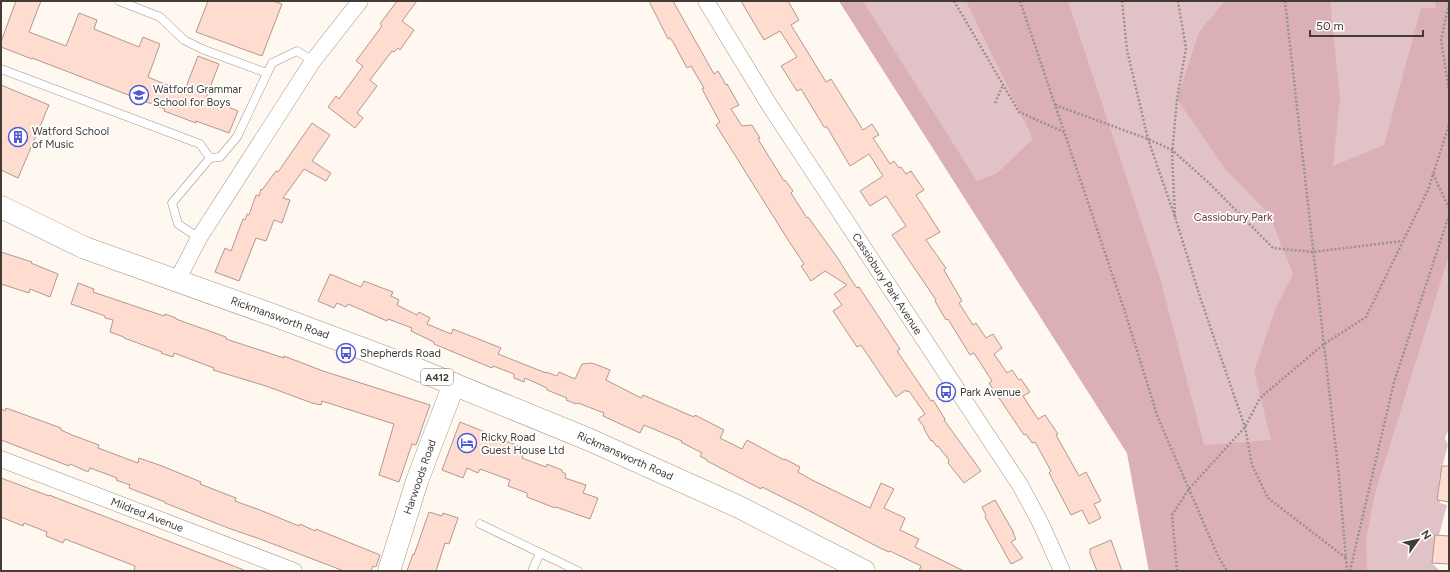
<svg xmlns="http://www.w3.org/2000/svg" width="1450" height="572" viewBox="0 0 1450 572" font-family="Figtree,sans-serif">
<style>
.green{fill:#e1c3c7}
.forest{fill:#dbafb6}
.building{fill:#fedcd0;stroke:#b19890}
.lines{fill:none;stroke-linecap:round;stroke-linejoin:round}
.lane-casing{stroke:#a49482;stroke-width:9}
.street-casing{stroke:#a49482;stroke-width:17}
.secondary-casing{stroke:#a49482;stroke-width:23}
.primary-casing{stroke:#a49482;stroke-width:23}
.path{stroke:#99928a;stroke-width:2.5;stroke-dasharray:2 2;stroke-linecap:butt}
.lane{stroke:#fff;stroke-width:8}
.street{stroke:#fff;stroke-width:16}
.secondary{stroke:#fff;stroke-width:22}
.primary{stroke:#fff;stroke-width:22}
.labels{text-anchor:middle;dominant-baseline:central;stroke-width:3.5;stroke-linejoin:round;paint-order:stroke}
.shield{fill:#fff;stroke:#7b7671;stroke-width:1}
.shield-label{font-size:10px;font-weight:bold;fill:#423c34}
.poi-label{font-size:11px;fill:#423c34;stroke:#fff;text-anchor:start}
.park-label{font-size:11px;fill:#703742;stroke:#fff}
.street-label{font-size:11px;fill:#423c34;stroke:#fff}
</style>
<rect width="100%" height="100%" fill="#fff8f0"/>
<path class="green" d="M 839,1 L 1449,1 L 1449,429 L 1445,438 L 1448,445 L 1441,471 L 1447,477 L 1440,476 L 1437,500 L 1440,500 L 1440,503 L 1447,505 L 1439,535 L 1435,535 L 1432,563 L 1440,571 L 1149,571 L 1127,453 Z"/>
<path class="forest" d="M 839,1 L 863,1 L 977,181 L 997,173 L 1033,139 L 966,1 L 1068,1 L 1160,278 L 1204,445 L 1271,440 L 1254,371 L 1275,310 L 1293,274 L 1269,214 L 1225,169 L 1177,99 L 1199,32 L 1225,1 L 1330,1 L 1340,99 L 1333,166 L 1384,145 L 1421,8 L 1436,8 L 1435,1 L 1449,1 L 1449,255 L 1375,493 L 1366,539 L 1367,571 L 1149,571 L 1127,453 Z"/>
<g class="building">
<path d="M 16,1 L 41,1 L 29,32 L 66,46 L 79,13 L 97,20 L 94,29 L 139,47 L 143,37 L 160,44 L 148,77 L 184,92 L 198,56 L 219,64 L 206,98 L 238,111 L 229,133 L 196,121 L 196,123 L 164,111 L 165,109 L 32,58 L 32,59 L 1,47 L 1,42 L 5,31 Z"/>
<path d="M 208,1 L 273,1 L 282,4 L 262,56 L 196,32 Z"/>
<path d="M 397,1 L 417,1 L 402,21 L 414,30 L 400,50 L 398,48 L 394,52 L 392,51 L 370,80 L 377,86 L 357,113 L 363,118 L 355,128 L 328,107 L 336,96 L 339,99 L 363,66 L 356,61 L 382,26 L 380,24 Z"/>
<path d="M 649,1 L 673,1 L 714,74 L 718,71 L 726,85 L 727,84 L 739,105 L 731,109 L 742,126 L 752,125 L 760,138 L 758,139 L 784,181 L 785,180 L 793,191 L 791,193 L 807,218 L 808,217 L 837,257 L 852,281 L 857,288 L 859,287 L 900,349 L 897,351 L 931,401 L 933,400 L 945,419 L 944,420 L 981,471 L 964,483 L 948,463 L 949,460 L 938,446 L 937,447 L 932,440 L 931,441 L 924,429 L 924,427 L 918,419 L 925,414 L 909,391 L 907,392 L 906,390 L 896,397 L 861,345 L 857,347 L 833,311 L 842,305 L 834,294 L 847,285 L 825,271 L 811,281 L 801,266 L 804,264 L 790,243 L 716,125 L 720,122 L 702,89 L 704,88 L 691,66 L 687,68 L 673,42 L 670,38 L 668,39 Z"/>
<path d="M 741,1 L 788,1 L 799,20 L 791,25 L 826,82 L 831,79 L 863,130 L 872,124 L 879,135 L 873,138 L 890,164 L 894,161 L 899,168 L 901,167 L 906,174 L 911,171 L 924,190 L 916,195 L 940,232 L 926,240 L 946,268 L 944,270 L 962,301 L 959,303 L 973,325 L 976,323 L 986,338 L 993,334 L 1002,348 L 994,354 L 1007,373 L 1012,370 L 1019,380 L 1021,379 L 1030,392 L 1023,396 L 1038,419 L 1045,415 L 1058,434 L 1056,435 L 1079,476 L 1086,472 L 1101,501 L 1094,504 L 1101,518 L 1089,524 L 1082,510 L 1071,515 L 1049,473 L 1051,471 L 1035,442 L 1032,443 L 1026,434 L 1024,435 L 989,383 L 992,381 L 974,353 L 970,355 L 948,319 L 946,320 L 935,301 L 936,300 L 892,235 L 906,226 L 886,196 L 870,206 L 860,191 L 883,176 L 869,154 L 850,166 L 827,127 L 824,127 L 801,89 L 797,91 L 781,66 L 797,57 L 780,31 L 764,40 Z"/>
<path d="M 1,85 L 49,105 L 18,178 L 1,170 Z"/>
<path d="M 312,123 L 330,135 L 312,161 L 331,173 L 326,181 L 304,169 L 283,198 L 290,200 L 282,223 L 274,220 L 266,241 L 256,238 L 239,281 L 215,272 L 225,248 L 231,251 L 243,219 L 245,220 L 247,214 L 249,215 L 256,195 L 259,196 L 261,189 L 262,190 L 276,171 L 278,172 Z"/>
<path d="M 1,252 L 32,262 L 31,263 L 58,274 L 50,297 L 30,289 L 29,293 L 1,284 Z"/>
<path d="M 330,274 L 361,287 L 364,281 L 393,292 L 391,296 L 399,300 L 397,305 L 417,315 L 419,312 L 430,318 L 427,324 L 451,334 L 453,329 L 501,348 L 498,354 L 546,373 L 546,372 L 557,376 L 559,372 L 575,379 L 582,364 L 592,363 L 610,370 L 606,380 L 641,398 L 643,395 L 694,417 L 695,415 L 724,430 L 720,438 L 742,449 L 747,440 L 784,460 L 785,459 L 800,467 L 798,472 L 812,480 L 870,508 L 881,483 L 894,489 L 884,508 L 905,518 L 900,530 L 919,539 L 915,547 L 964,571 L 919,571 L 921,566 L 890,551 L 889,552 L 880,548 L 802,507 L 762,487 L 761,489 L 707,461 L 707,460 L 700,456 L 702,453 L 681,442 L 682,441 L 644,425 L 640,433 L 603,416 L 604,413 L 578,403 L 576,404 L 566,400 L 567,398 L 547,390 L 547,388 L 525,378 L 524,382 L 514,378 L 514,374 L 493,366 L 492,368 L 434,344 L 434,342 L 411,331 L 412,328 L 388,319 L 387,321 L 348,304 L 346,307 L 337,303 L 334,308 L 318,301 Z"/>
<path d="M 78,283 L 94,289 L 93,292 L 164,316 L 165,314 L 176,318 L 176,319 L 226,337 L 226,339 L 284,358 L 284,356 L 323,371 L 430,405 L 416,445 L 412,444 L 399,482 L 379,475 L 394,424 L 322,401 L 321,405 L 312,403 L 266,386 L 213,370 L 214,368 L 174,353 L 173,357 L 161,353 L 162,352 L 124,338 L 124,337 L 110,332 L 113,320 L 105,318 L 105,316 L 71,304 Z"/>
<path d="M 6,408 L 61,428 L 61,430 L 72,435 L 99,445 L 98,448 L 138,463 L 139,458 L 162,466 L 201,482 L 200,484 L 236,498 L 235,501 L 260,510 L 299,526 L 300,524 L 315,531 L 316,529 L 380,555 L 376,567 L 373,566 L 371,571 L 344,571 L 260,539 L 228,528 L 165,503 L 165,502 L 129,488 L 130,485 L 116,480 L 117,478 L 90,468 L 88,472 L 70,464 L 69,466 L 1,440 L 1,409 L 5,411 Z"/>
<path d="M 460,422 L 485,432 L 485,433 L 519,446 L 518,449 L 525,451 L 522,458 L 546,467 L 547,464 L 562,470 L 562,472 L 566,474 L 565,478 L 586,485 L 583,493 L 598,498 L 590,519 L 556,507 L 555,508 L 527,497 L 527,493 L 508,486 L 510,480 L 480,469 L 478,473 L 467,468 L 463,478 L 442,470 Z"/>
<path d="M 1442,466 L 1449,466 L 1449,502 L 1437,500 Z"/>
<path d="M 1,478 L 49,496 L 49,495 L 244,570 L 243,571 L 134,571 L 135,566 L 65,539 L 63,543 L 46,536 L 47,532 L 24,523 L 23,526 L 1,517 Z"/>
<path d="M 995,500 L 1014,533 L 1013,533 L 1016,539 L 1011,542 L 1023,558 L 1011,564 L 985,517 L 986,515 L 982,507 Z"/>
<path d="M 429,512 L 442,516 L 443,513 L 458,518 L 449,544 L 445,543 L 436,571 L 407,571 L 413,554 L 414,555 Z"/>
<path d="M 1435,535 L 1449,536 L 1449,564 L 1432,563 Z"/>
<path d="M 1111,540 L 1122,571 L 1097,571 L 1090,554 L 1090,549 Z"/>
</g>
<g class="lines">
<g class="lane-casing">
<g id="lane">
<path d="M 119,1 L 160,17 L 184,40 L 202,49 L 267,73"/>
<path d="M 1,69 L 200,144 L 210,158 L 172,203 L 178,224 L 199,238"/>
<path d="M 210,158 L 220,157 L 237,137 L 272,63 L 297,51 L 313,61"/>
<path d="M 480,524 L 578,571"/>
<path d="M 532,571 L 540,553"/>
</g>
</g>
<g class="street-casing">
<g id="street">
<path d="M 706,1 L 770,106 L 1020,485 L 1041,524 L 1062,571"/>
<path d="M 179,281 L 182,271 L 199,238 L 313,61 L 360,1"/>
<path d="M 1,459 L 294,571"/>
</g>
</g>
<g class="secondary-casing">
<path id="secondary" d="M 389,571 L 417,481 L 454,384"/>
</g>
<g class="primary-casing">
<path id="primary" d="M 1,207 L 85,248 L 273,315 L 414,368 L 590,440 L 739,507 L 864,571"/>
</g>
<g class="path">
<path d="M 954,1 L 1019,112 L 1064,132"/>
<path d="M 1020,1 L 1125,312 L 1158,418 L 1218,556 L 1227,571"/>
<path d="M 1122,1 L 1127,50 L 1148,139 L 1176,220 L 1201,300 L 1245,427 L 1252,465 L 1268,498 L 1346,558"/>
<path d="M 1285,1 L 1339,477 L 1347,571"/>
<path d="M 1449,4 L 1441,40 L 1449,90"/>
<path d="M 995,103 L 1003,85"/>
<path d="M 1055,105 L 1148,139 L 1172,150 L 1209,183 L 1273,248 L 1313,252 L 1402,241"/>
<path d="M 1433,174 L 1449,208"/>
<path d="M 1175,217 L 1172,155 L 1177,99 L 1186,48 L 1178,1"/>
<path d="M 1177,571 L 1172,515 L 1189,489 L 1245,427 L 1260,398 L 1324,344 L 1366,317 L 1428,190 L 1449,125"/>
<path d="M 1350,571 L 1394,382 L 1449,215"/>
</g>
<use href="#lane" class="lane"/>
<use href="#street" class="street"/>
<use href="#secondary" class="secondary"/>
<use href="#primary" class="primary"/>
</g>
<defs>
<g id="school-ring" transform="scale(1)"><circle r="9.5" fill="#fff" stroke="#535bd2" stroke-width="1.5"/><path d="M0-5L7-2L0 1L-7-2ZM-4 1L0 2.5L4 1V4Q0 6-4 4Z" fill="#535bd2"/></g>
<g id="building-ring" transform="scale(1)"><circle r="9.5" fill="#fff" stroke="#535bd2" stroke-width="1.5"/><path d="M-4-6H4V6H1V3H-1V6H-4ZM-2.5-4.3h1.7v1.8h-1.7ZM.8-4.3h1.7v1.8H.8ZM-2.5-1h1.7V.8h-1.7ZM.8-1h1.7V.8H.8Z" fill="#535bd2"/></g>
<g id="bus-ring" transform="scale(1)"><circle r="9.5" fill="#fff" stroke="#535bd2" stroke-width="1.5"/><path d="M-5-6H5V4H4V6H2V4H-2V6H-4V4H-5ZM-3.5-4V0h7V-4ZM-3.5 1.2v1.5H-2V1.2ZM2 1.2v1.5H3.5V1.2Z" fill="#535bd2"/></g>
<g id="hotel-ring" transform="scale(1)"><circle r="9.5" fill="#fff" stroke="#535bd2" stroke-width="1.5"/><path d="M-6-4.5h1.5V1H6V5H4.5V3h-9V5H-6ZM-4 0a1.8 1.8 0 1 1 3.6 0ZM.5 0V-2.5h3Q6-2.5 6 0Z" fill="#535bd2"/></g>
</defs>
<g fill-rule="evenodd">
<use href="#school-ring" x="139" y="95"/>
<use href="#building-ring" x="18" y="137"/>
<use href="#bus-ring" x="346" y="353"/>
<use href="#bus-ring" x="946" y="392"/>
<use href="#hotel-ring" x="467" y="443"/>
</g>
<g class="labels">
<rect class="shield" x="421" y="369" width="32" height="16" rx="3"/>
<g class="shield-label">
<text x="437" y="377">A412</text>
</g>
<g class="poi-label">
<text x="153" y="89">Watford Grammar<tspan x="153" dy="13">School for Boys</tspan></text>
<text x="32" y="131">Watford School<tspan x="32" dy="13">of Music</tspan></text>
<text x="360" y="353">Shepherds Road</text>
<text x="960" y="392">Park Avenue</text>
<text x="481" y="437">Ricky Road<tspan x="481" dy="13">Guest House Ltd</tspan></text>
</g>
<g class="park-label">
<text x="1233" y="217">Cassiobury Park</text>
</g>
<g class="street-label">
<text transform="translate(887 284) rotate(57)">Cassiobury Park Avenue</text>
<text transform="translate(280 318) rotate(20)">Rickmansworth Road</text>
<text transform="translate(625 456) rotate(24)">Rickmansworth Road</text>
<text transform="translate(420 477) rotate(-71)">Harwoods Road</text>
<text transform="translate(147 515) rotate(21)">Mildred Avenue</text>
</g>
</g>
<rect width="1450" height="572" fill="none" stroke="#423c34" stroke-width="4"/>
<g transform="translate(1418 540) rotate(57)" stroke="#ffffff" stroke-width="3" paint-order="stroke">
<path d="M0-3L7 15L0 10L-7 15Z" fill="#423c34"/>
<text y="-6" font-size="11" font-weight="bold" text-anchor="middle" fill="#423c34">N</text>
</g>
<path d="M1310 30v6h113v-6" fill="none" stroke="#423c34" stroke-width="2"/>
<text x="1316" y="30" font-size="12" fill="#423c34" stroke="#ffffff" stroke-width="3" paint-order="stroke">50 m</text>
</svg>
